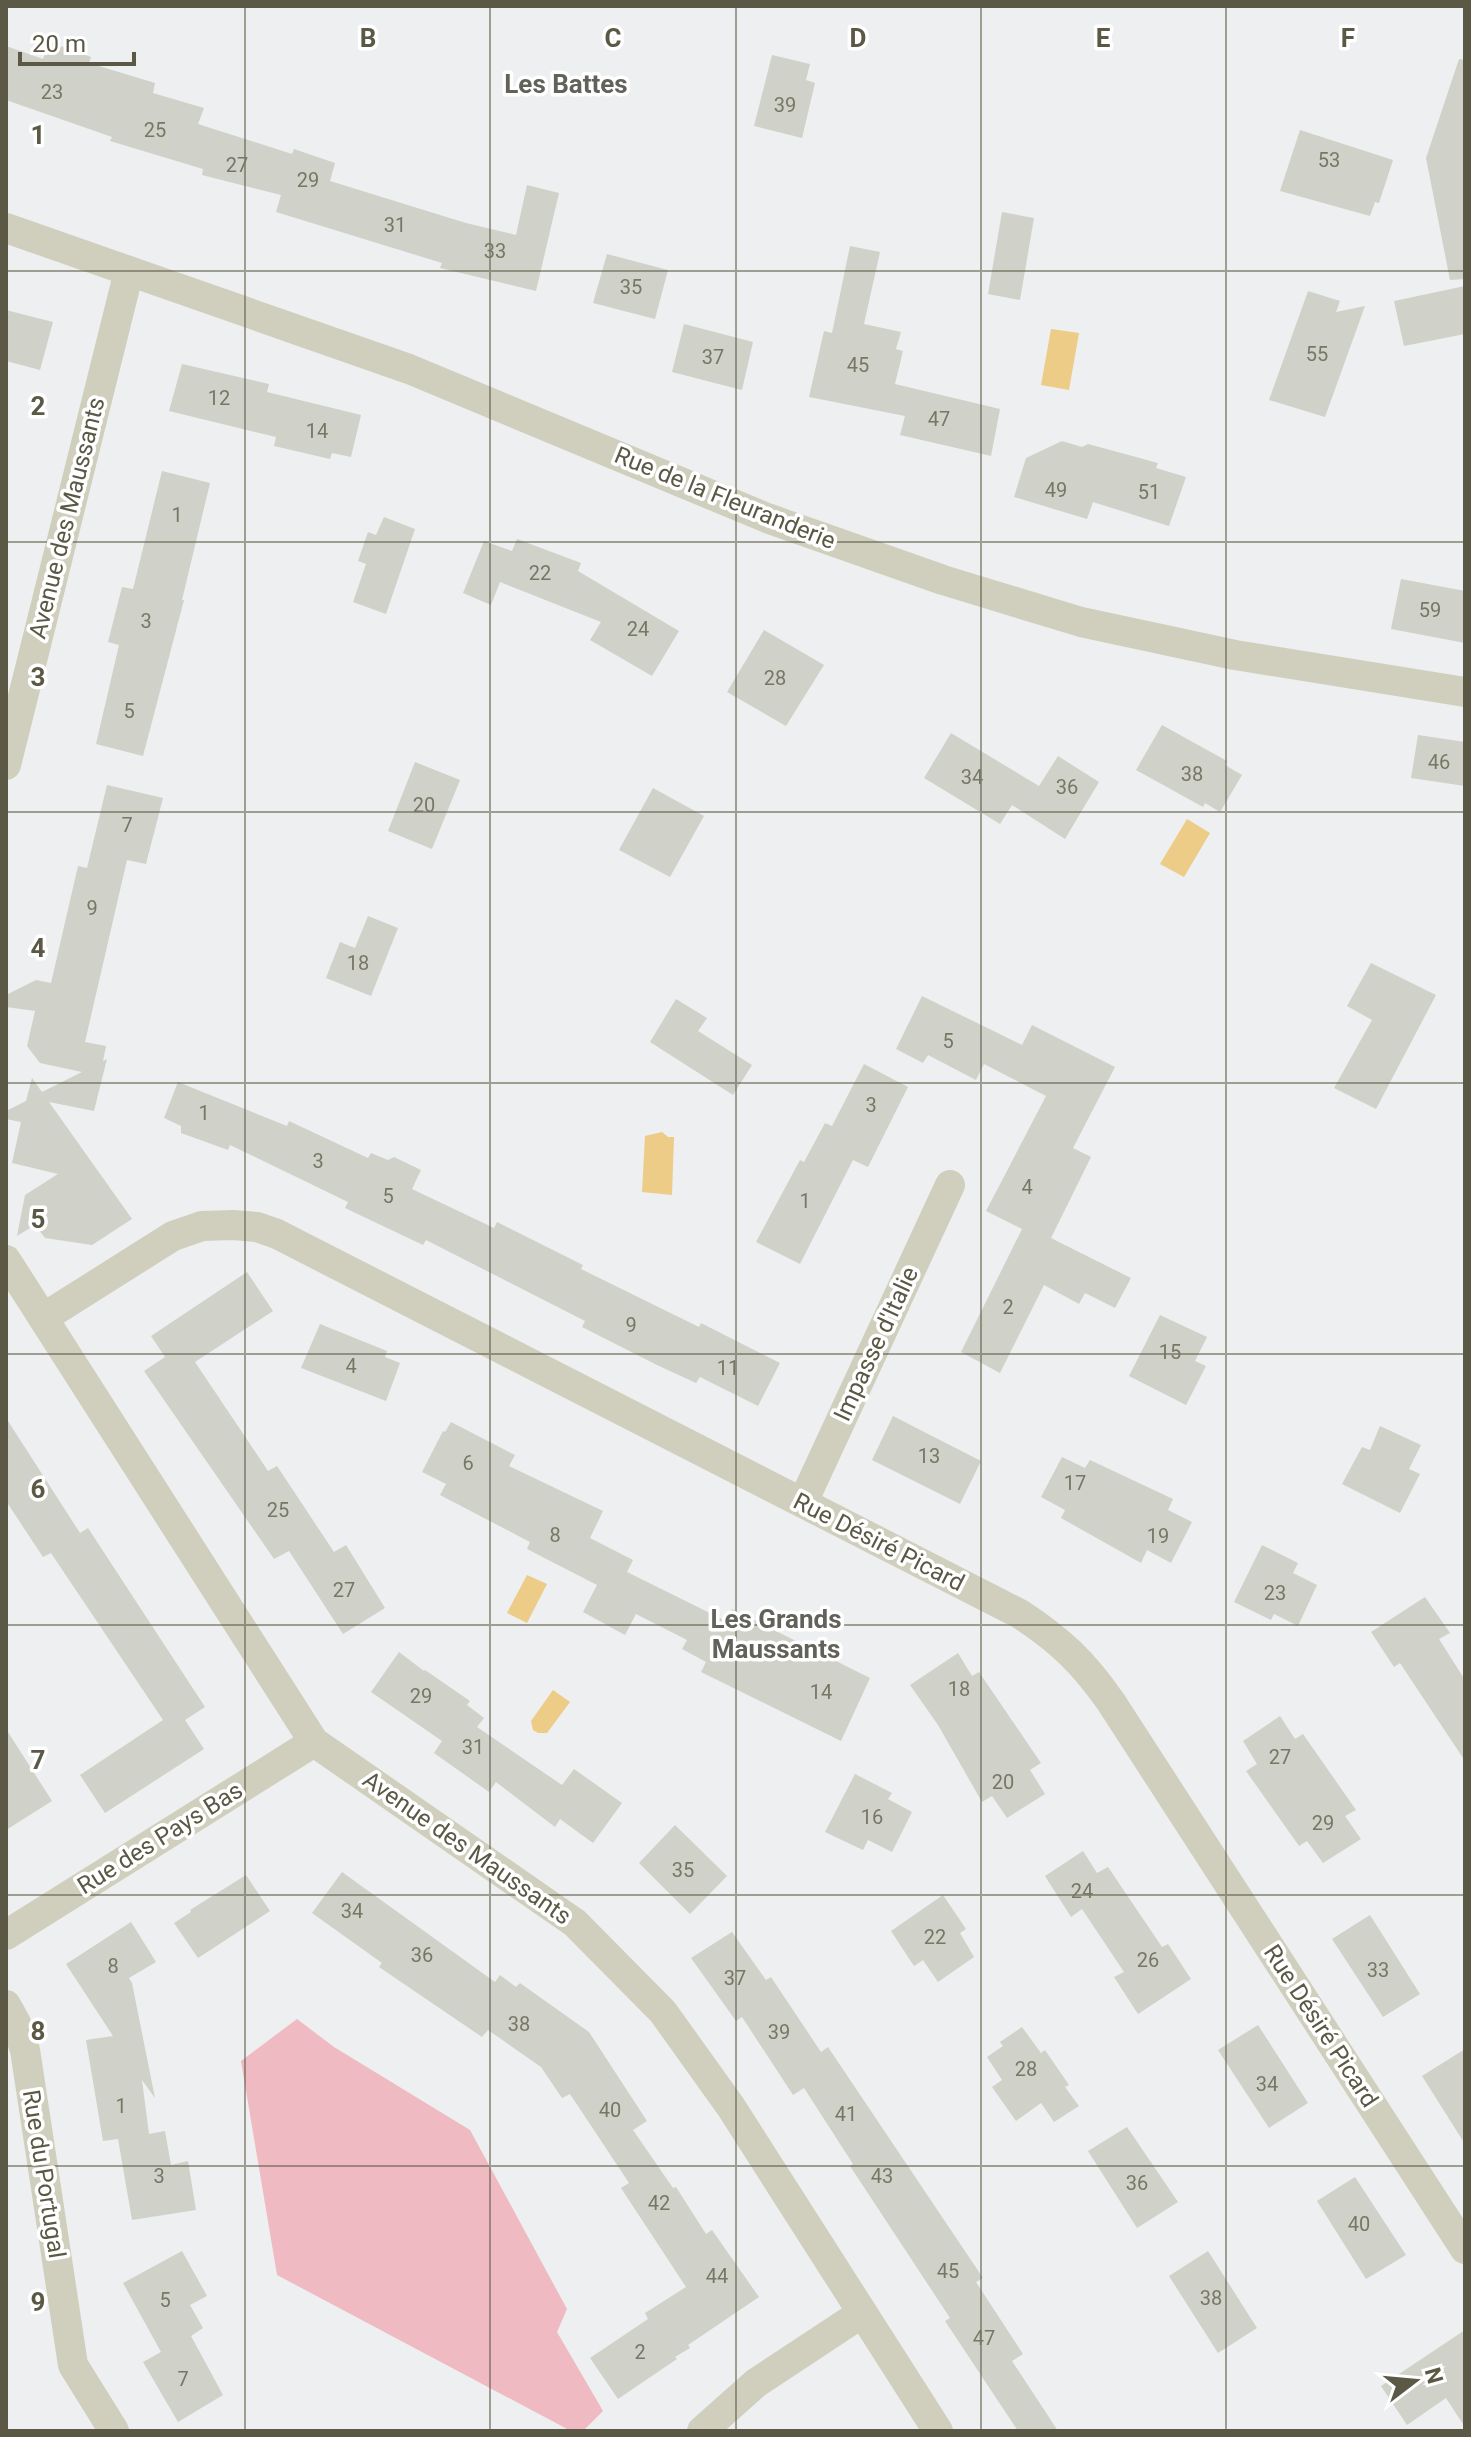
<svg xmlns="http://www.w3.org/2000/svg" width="1471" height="2437" viewBox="0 0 1471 2437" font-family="Roboto,sans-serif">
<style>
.green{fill:#efbac2}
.water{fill:#eccc87}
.building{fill:#d0d2c9}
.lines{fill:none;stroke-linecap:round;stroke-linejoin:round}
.minor{stroke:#d0cfbd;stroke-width:30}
.grid{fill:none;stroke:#5b5945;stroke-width:2;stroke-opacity:0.55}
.labels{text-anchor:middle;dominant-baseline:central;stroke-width:7;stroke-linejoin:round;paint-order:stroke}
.number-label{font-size:20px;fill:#787766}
.street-label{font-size:24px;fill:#5b5945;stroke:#fff}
.neighbourhood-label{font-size:26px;font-weight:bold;fill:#62625a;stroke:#fff}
.grid-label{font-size:26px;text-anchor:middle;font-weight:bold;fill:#5b5945;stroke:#fff;stroke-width:7;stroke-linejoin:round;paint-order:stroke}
</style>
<rect width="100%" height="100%" fill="#edeff0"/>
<path class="green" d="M 297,2019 L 334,2047 L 470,2130 L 567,2309 L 557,2332 L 603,2411 L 583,2431 L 571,2431 L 277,2275 L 241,2061 Z"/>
<g class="water">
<path d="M 1051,329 L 1079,333 L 1069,390 L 1041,385 Z"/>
<path d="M 1187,819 L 1210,833 L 1184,877 L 1160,864 Z"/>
<path d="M 662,1132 L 668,1137 L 674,1137 L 672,1195 L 642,1192 L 645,1136 Z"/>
<path d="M 527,1575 L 547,1584 L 527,1623 L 507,1613 Z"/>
<path d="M 553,1690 L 570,1702 L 547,1733 L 538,1733 L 533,1730 L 531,1721 Z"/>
</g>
<g class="building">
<path d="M 49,42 L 91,57 L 89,63 L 155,83 L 153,93 L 204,108 L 198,124 L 292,154 L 294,149 L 335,163 L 330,181 L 466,223 L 516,235 L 527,185 L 559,193 L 536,291 L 440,268 L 442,263 L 276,212 L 281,195 L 202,175 L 203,169 L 110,141 L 112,137 L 6,100 L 6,46 L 43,59 Z"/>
<path d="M 772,55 L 810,64 L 806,80 L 815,83 L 802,138 L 754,126 Z"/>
<path d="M 1459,59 L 1465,60 L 1465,279 L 1450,280 L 1426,158 Z"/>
<path d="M 1300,130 L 1393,160 L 1379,203 L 1375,202 L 1370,216 L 1280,191 Z"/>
<path d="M 1002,212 L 1034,218 L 1020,300 L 988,294 Z"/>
<path d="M 850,246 L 880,252 L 864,324 L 901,332 L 896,349 L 903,351 L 895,384 L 1000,409 L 991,456 L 900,435 L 905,416 L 809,397 L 824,331 L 832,333 Z"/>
<path d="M 607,254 L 668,270 L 655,319 L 593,303 Z"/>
<path d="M 1465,286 L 1465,334 L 1404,346 L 1394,301 Z"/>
<path d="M 1308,291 L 1340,301 L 1336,312 L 1365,306 L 1325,417 L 1269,400 Z"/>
<path d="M 6,310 L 53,322 L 40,370 L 6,361 Z"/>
<path d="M 684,324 L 753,342 L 742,390 L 672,372 Z"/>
<path d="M 182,364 L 269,384 L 267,392 L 361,415 L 351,457 L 332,453 L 330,459 L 274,446 L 276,437 L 169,411 Z"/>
<path d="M 1062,441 L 1082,447 L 1088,444 L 1158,463 L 1156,468 L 1186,477 L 1169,526 L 1093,502 L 1087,519 L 1014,497 L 1026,458 Z"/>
<path d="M 162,471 L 210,483 L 182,600 L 184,600 L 143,756 L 96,744 L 119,645 L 108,642 L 122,587 L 133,589 Z"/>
<path d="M 384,517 L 415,529 L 386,614 L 353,602 L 366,564 L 358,561 L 368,532 L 376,535 Z"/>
<path d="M 517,539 L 581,563 L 578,571 L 679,631 L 652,676 L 590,640 L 601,622 L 500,582 L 491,605 L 463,593 L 484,541 L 512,551 Z"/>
<path d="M 1401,579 L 1465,591 L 1465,643 L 1391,629 Z"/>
<path d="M 764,630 L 824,665 L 786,726 L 727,692 Z"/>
<path d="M 1162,725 L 1227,761 L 1225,765 L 1242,775 L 1220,812 L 1205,803 L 1203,807 L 1136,770 Z"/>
<path d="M 951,733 L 1039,786 L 1058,756 L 1099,782 L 1065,839 L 1012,805 L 1000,824 L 924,778 Z"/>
<path d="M 1418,735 L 1465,742 L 1465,786 L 1411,778 Z"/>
<path d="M 415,762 L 460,780 L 432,849 L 388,831 Z"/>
<path d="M 107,785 L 163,798 L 146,864 L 127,860 L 85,1042 L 106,1046 L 103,1061 L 107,1059 L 94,1111 L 49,1102 L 132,1219 L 92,1245 L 45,1238 L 35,1225 L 17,1236 L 25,1195 L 58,1174 L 12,1163 L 21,1122 L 6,1119 L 6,1111 L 26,1101 L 32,1078 L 42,1092 L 82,1072 L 40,1063 L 27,1046 L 35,1011 L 6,1007 L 6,995 L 36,980 L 51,983 L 78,866 L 87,868 Z"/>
<path d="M 653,788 L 704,816 L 670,877 L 619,850 Z"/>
<path d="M 368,916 L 398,928 L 371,996 L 326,978 L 340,942 L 355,948 Z"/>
<path d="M 1371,963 L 1436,995 L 1376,1109 L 1334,1088 L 1372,1020 L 1347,1006 Z"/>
<path d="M 922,996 L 1022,1045 L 1032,1025 L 1115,1067 L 1073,1148 L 1091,1157 L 1051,1238 L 1131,1278 L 1115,1308 L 1085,1293 L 1079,1304 L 1044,1285 L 1000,1373 L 961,1352 L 1022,1229 L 986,1211 L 1046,1096 L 984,1064 L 976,1080 L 928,1055 L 923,1063 L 896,1049 Z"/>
<path d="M 676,999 L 707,1018 L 698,1031 L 752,1065 L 733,1095 L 650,1042 Z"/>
<path d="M 864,1064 L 908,1087 L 868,1167 L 853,1160 L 800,1264 L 756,1242 L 800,1160 L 804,1162 L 825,1123 L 832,1126 Z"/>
<path d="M 178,1082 L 287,1126 L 289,1121 L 368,1158 L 371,1153 L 388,1160 L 394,1157 L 421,1170 L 412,1189 L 494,1228 L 497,1222 L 583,1265 L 581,1269 L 699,1327 L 701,1323 L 780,1363 L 758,1406 L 700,1377 L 696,1383 L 657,1365 L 582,1327 L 585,1321 L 426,1240 L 423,1245 L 345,1208 L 348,1202 L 230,1145 L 228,1150 L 181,1133 L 181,1126 L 164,1118 Z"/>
<path d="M 247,1272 L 273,1311 L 195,1362 L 268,1471 L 277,1466 L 334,1552 L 346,1545 L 385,1608 L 343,1634 L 289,1551 L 274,1559 L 144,1371 L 165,1357 L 151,1336 Z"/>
<path d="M 1160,1315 L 1207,1337 L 1195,1361 L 1206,1366 L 1186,1405 L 1129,1376 Z"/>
<path d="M 320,1324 L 387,1351 L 385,1357 L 400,1363 L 386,1401 L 301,1368 Z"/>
<path d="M 893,1416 L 981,1461 L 960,1504 L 872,1460 Z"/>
<path d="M 6,1418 L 80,1533 L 88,1528 L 205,1707 L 185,1720 L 204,1749 L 105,1813 L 80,1775 L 163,1720 L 51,1553 L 43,1557 L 6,1501 Z"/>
<path d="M 451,1422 L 515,1455 L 509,1466 L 603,1511 L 590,1538 L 633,1560 L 627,1572 L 726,1621 L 732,1609 L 870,1678 L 841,1741 L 701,1672 L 706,1662 L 682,1649 L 687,1640 L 636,1614 L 625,1635 L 583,1612 L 597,1585 L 527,1549 L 530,1542 L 440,1495 L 446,1484 L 422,1472 L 443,1431 L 445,1432 Z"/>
<path d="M 1380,1426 L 1421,1445 L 1409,1469 L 1420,1474 L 1400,1513 L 1342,1484 L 1362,1447 L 1370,1450 Z"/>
<path d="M 1062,1457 L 1085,1468 L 1090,1460 L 1173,1499 L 1168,1510 L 1192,1522 L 1171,1563 L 1147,1550 L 1141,1563 L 1061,1518 L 1065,1510 L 1041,1497 Z"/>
<path d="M 1262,1545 L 1298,1563 L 1293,1573 L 1317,1585 L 1298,1626 L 1274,1614 L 1271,1620 L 1234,1602 Z"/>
<path d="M 1425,1597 L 1450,1633 L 1439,1639 L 1465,1680 L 1465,1761 L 1400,1663 L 1394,1667 L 1371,1632 Z"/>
<path d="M 399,1652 L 424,1671 L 425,1670 L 470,1701 L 467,1705 L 484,1718 L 477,1727 L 562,1785 L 574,1769 L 622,1803 L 593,1843 L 560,1819 L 555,1827 L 496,1782 L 489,1792 L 434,1753 L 442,1741 L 371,1692 Z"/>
<path d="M 958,1653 L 972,1676 L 979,1672 L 1041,1763 L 1030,1770 L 1045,1794 L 1007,1818 L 992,1796 L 982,1802 L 938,1725 L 910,1685 Z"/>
<path d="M 1280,1716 L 1295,1739 L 1303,1734 L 1356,1810 L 1345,1816 L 1361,1839 L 1323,1863 L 1307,1841 L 1299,1846 L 1246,1771 L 1257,1764 L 1243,1741 Z"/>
<path d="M 6,1729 L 52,1801 L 6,1830 Z"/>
<path d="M 855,1774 L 892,1793 L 888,1799 L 912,1812 L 892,1852 L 868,1840 L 863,1850 L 825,1832 Z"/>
<path d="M 675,1825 L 727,1876 L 690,1914 L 639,1863 Z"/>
<path d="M 1083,1851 L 1097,1873 L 1108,1867 L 1162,1947 L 1168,1944 L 1191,1979 L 1138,2014 L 1114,1977 L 1124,1972 L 1082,1909 L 1071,1917 L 1045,1876 Z"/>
<path d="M 342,1872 L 495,1982 L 500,1975 L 516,1987 L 520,1983 L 589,2032 L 647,2121 L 633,2130 L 673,2188 L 676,2187 L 706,2234 L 712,2230 L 759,2297 L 688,2345 L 690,2348 L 675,2357 L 677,2359 L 618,2399 L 590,2358 L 648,2319 L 645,2313 L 686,2287 L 621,2188 L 629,2183 L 570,2094 L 562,2098 L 541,2067 L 488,2030 L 482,2037 L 379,1967 L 382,1963 L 312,1913 Z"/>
<path d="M 246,1875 L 270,1911 L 198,1958 L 174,1923 L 191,1912 L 190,1910 Z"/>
<path d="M 943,1895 L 966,1929 L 960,1933 L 974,1957 L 938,1982 L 923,1960 L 914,1966 L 891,1931 Z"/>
<path d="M 1370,1915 L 1420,1994 L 1383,2017 L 1332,1939 Z"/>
<path d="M 131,1922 L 156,1962 L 129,1978 L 132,1983 L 155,2098 L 142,2080 L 149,2134 L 165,2131 L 171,2165 L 188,2161 L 196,2210 L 132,2220 L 118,2139 L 103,2141 L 86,2040 L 113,2036 L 66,1964 Z"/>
<path d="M 732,1932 L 766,1980 L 771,1977 L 821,2052 L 828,2047 L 983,2278 L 976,2282 L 1023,2354 L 1012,2361 L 1058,2431 L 1018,2431 L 945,2321 L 950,2318 L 850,2166 L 853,2164 L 804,2088 L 793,2095 L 742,2017 L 736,2021 L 691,1958 Z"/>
<path d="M 1258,2025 L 1308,2103 L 1269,2128 L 1218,2050 Z"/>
<path d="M 1022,2027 L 1041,2053 L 1045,2050 L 1069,2085 L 1065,2087 L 1079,2106 L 1054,2122 L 1041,2103 L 1016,2121 L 992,2087 L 1002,2080 L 987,2057 L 1003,2046 L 1000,2042 Z"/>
<path d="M 1465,2049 L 1465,2144 L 1422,2076 Z"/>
<path d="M 1127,2127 L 1178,2202 L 1137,2228 L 1088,2151 Z"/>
<path d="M 1355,2177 L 1406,2255 L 1366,2279 L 1317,2201 Z"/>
<path d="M 182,2251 L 207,2296 L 190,2305 L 203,2328 L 191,2336 L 223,2395 L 178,2422 L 143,2362 L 161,2352 L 123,2283 Z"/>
<path d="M 1208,2251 L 1257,2328 L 1218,2353 L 1169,2276 Z"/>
<path d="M 1465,2330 L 1465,2427 L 1446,2398 L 1407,2425 L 1381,2386 Z"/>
</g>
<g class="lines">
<g class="minor">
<path d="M 6,228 L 409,369 L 767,518 L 943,580 L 1081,622 L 1235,655 L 1465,692"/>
<path d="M 6,765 L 129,271"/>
<path d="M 6,1260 L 314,1742 L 575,1923 L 663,2012 L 731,2107 L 938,2431"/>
<path d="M 43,1318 L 173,1236 L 202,1226 L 233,1225 L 257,1227 L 277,1234 L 1020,1614 C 1061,1641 1083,1662 1111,1702 L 1465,2249"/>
<path d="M 803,1502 L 950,1185"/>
<path d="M 6,1935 L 314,1742"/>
<path d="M 6,2005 L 16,2023 L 25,2050 L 73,2365 L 114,2431"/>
<path d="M 702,2431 L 756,2383 L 862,2313"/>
</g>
</g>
<path class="grid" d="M 245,6 L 245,2431M 490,6 L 490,2431M 736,6 L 736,2431M 981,6 L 981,2431M 1226,6 L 1226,2431M 6,271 L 1465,271M 6,542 L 1465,542M 6,812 L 1465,812M 6,1083 L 1465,1083M 6,1354 L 1465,1354M 6,1625 L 1465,1625M 6,1895 L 1465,1895M 6,2166 L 1465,2166"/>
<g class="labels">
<g class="number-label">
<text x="52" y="92">23</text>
<text x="785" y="105">39</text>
<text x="155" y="130">25</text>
<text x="1329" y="160">53</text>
<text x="237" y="165">27</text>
<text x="308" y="180">29</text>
<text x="395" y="225">31</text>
<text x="495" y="251">33</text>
<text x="631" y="287">35</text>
<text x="1317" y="354">55</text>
<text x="713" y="357">37</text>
<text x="858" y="365">45</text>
<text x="219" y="398">12</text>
<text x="939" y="419">47</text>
<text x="317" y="431">14</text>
<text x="1056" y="490">49</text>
<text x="1149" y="492">51</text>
<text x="177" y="515">1</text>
<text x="540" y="573">22</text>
<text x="1430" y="610">59</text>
<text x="146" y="621">3</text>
<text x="638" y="629">24</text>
<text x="775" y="678">28</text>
<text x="129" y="711">5</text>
<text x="1439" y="762">46</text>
<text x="1192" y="774">38</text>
<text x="972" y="777">34</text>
<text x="1067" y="787">36</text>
<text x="424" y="805">20</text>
<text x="127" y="825">7</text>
<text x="92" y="908">9</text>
<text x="358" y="963">18</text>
<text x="948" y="1041">5</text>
<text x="871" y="1105">3</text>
<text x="204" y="1113">1</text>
<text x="318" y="1161">3</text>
<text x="1027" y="1187">4</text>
<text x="388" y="1196">5</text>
<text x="805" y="1201">1</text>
<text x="1008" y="1307">2</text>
<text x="631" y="1325">9</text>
<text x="1170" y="1352">15</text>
<text x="351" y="1366">4</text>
<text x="728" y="1368">11</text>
<text x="929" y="1456">13</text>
<text x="468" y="1463">6</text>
<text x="1075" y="1483">17</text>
<text x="278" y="1510">25</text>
<text x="555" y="1535">8</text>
<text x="1158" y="1536">19</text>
<text x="344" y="1590">27</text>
<text x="1275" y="1593">23</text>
<text x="959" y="1689">18</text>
<text x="821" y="1692">14</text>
<text x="421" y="1696">29</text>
<text x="473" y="1747">31</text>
<text x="1280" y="1757">27</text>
<text x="1003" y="1782">20</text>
<text x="872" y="1817">16</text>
<text x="1323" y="1823">29</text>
<text x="683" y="1870">35</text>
<text x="1082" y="1891">24</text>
<text x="352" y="1911">34</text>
<text x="935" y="1937">22</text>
<text x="422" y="1955">36</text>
<text x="1148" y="1960">26</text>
<text x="113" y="1966">8</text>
<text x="1378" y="1970">33</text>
<text x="735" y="1978">37</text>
<text x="519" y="2024">38</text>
<text x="779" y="2032">39</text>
<text x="1026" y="2069">28</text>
<text x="1267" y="2084">34</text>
<text x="121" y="2106">1</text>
<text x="610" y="2110">40</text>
<text x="846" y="2114">41</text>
<text x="159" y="2176">3</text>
<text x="882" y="2176">43</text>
<text x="1137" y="2183">36</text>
<text x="659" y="2203">42</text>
<text x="1359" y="2224">40</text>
<text x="948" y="2271">45</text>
<text x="717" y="2276">44</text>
<text x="1211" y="2298">38</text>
<text x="165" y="2300">5</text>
<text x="984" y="2338">47</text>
<text x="640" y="2352">2</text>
<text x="183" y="2379">7</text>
</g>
<g class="street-label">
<text transform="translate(725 498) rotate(22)">Rue de la Fleuranderie</text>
<text transform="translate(67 518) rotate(-76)">Avenue des Maussants</text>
<text transform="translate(876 1344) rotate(-65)">Impasse d'Italie</text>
<text transform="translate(879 1542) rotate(27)">Rue Désiré Picard</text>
<text transform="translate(160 1838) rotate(-32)">Rue des Pays Bas</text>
<text transform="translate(467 1848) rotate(35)">Avenue des Maussants</text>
<text transform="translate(1321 2026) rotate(57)">Rue Désiré Picard</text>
<text transform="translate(44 2174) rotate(81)">Rue du Portugal</text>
</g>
<g class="neighbourhood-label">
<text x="566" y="84">Les Battes</text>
<text x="776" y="1619">Les Grands<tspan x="776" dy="30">Maussants</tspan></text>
</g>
</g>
<g class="grid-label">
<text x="368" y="47">B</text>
<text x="613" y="47">C</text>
<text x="858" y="47">D</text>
<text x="1103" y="47">E</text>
<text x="1348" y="47">F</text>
<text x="38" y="144">1</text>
<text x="38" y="415">2</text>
<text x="38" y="686">3</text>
<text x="38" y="957">4</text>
<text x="38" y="1228">5</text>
<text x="38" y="1498">6</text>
<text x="38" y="1769">7</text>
<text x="38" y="2040">8</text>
<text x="38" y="2311">9</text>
</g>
<rect width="1471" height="2437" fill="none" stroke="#5b5945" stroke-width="16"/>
<g transform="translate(1415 2381) rotate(74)" stroke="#ffffff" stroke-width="6" paint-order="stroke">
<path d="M0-6L14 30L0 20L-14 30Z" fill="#5b5945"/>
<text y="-12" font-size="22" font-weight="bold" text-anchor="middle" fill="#5b5945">N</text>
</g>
<path d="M20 52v12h114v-12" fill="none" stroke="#5b5945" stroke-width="4"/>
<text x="32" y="52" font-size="24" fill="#5b5945" stroke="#ffffff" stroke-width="6" paint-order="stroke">20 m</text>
</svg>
